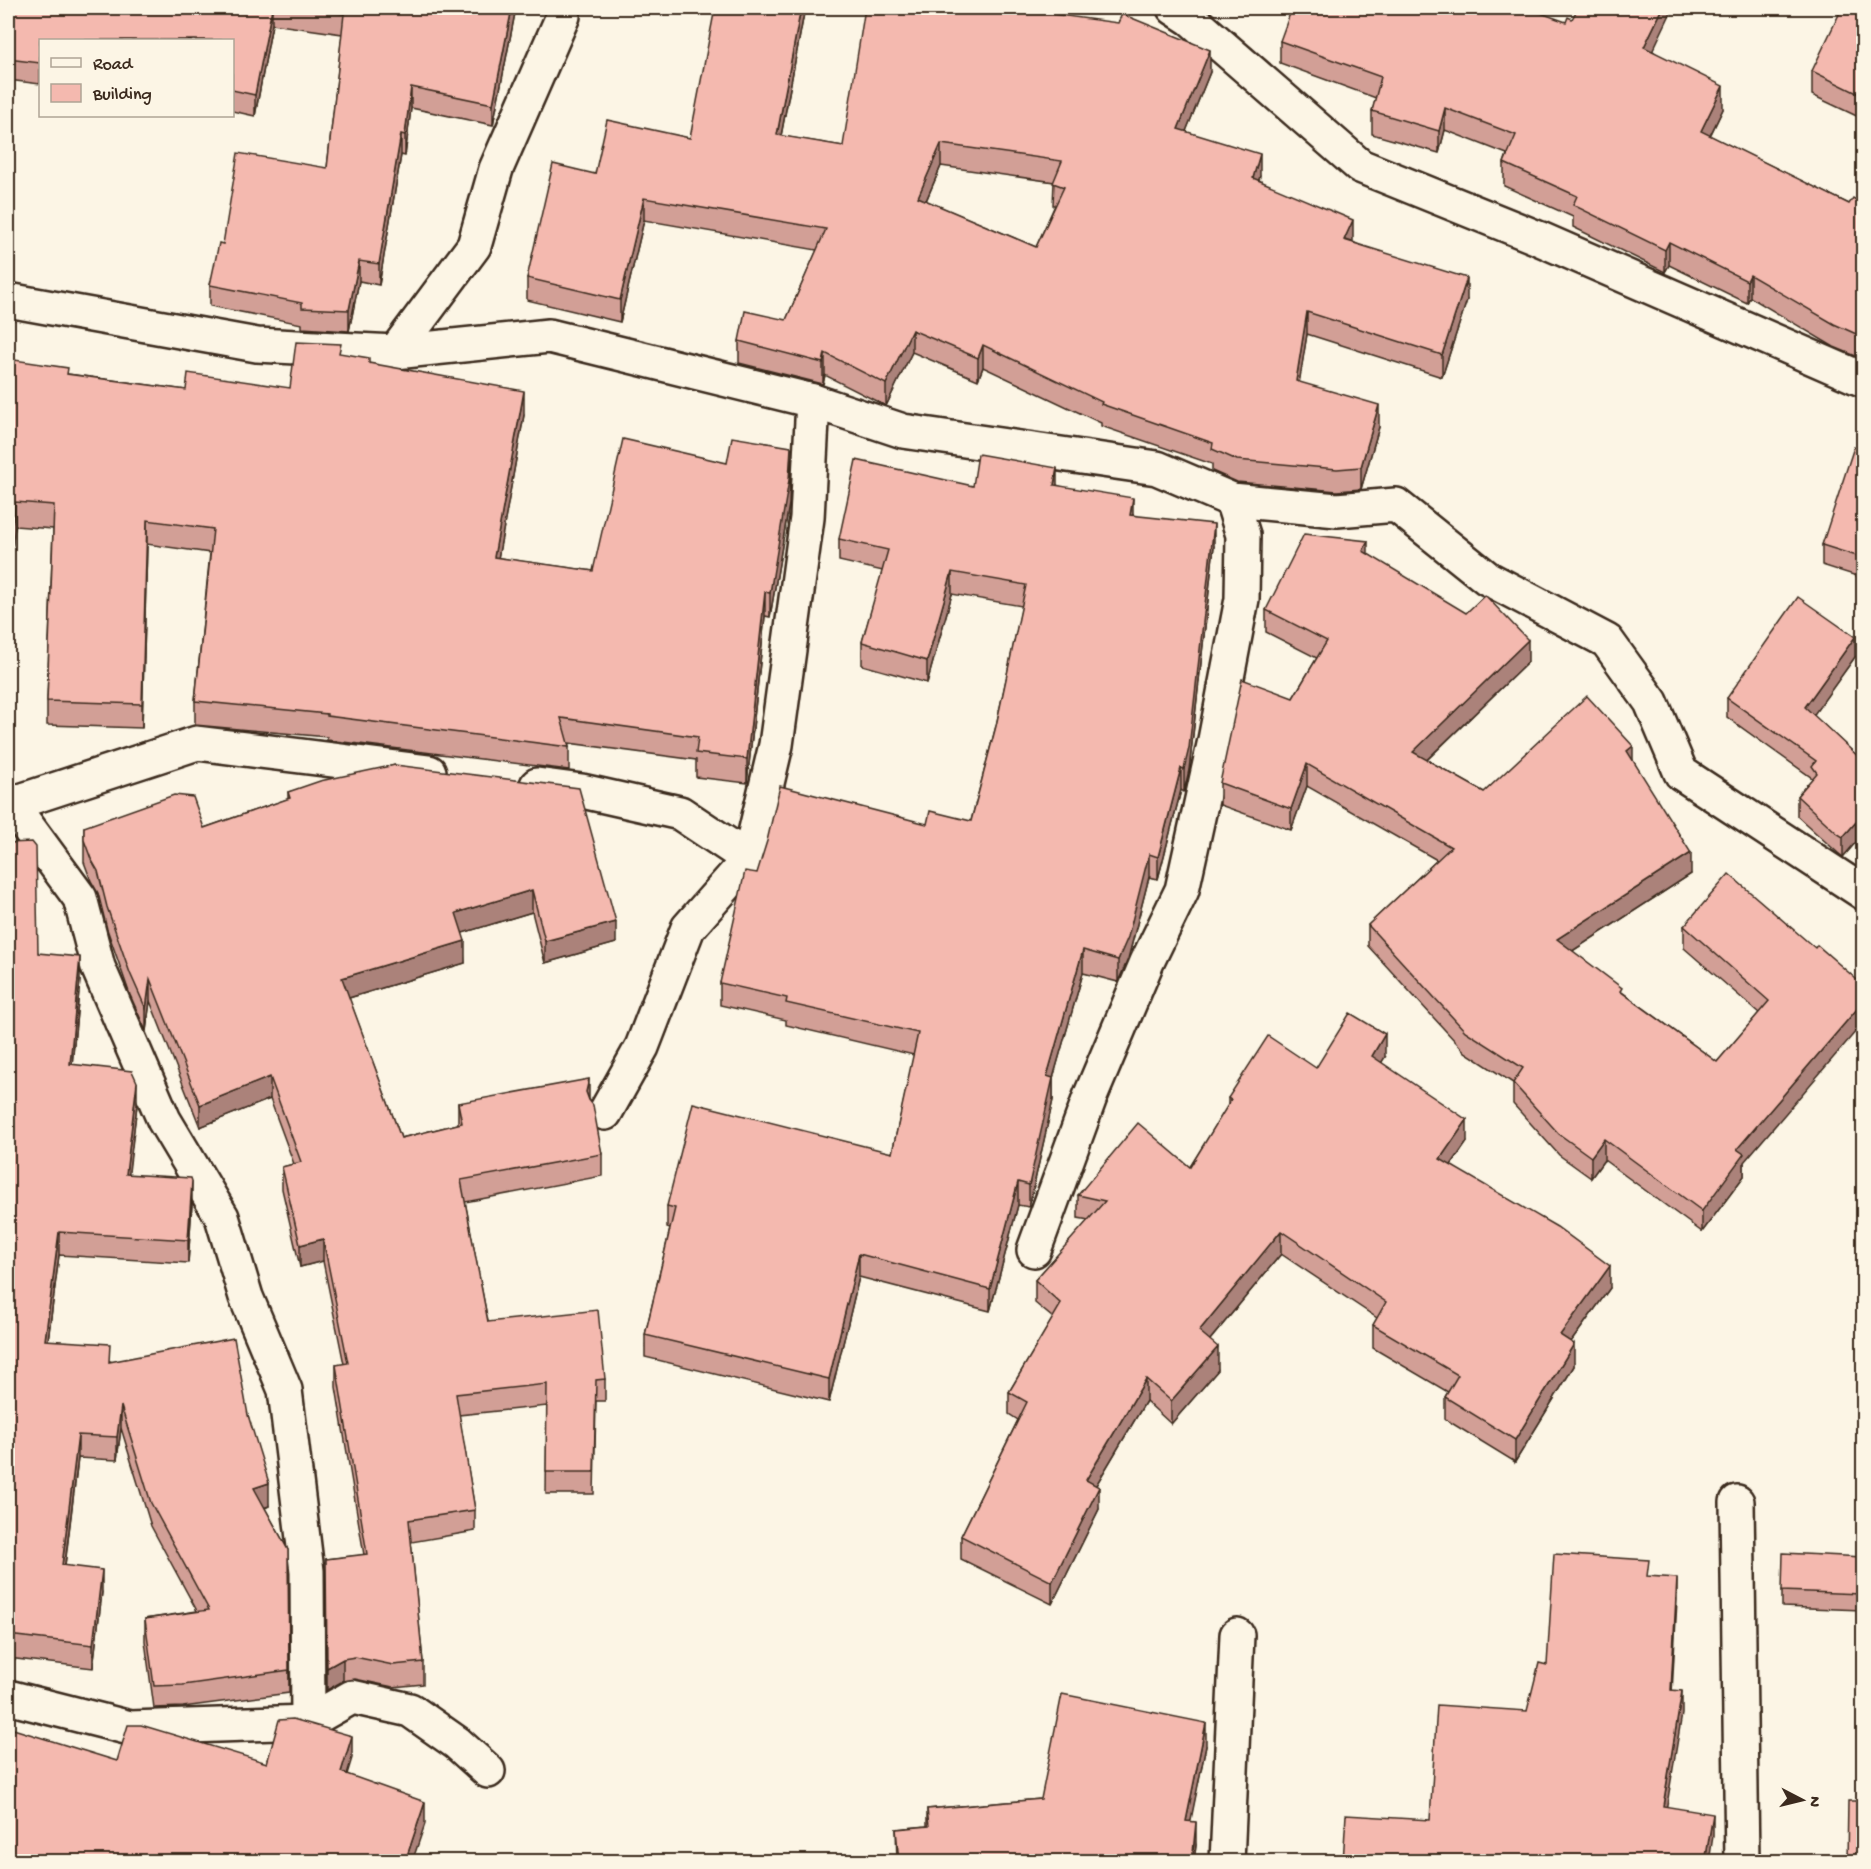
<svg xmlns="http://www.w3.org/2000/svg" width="1871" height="1869" viewBox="0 0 1871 1869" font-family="'Gochi Hand',sans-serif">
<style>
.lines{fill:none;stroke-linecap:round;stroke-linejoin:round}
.minor-casing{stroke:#3b2a1e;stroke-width:38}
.minor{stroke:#fcf5e5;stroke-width:33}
.wall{fill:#d29f96;stroke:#3b2a1e;stroke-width:1.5;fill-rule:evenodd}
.shaded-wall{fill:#ab827a;stroke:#3b2a1e;stroke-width:1.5}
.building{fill:#f4b9af;stroke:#3b2a1e;stroke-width:1.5;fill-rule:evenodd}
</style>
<rect width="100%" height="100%" fill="#fcf5e5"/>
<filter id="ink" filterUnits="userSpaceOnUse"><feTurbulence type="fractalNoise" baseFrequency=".0167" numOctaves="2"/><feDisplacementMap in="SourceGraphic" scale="12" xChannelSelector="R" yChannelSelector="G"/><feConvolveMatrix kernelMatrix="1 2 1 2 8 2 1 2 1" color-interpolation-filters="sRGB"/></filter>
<g filter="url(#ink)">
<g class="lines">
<g class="minor-casing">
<g id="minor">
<path d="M 1174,8 L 1191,19 L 1360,166 L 1538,238 L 1864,380"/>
<path d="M 8,300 L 257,345 L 395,352 L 549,336 L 813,401 L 903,431 L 1157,468 L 1232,500 L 1337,510 L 1396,505 L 1487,578 L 1607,641 L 1651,702 L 1681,773 L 1864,893"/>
<path d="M 395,352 L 474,246 L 496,169 L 563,16 L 563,8"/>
<path d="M 537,785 L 582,791 L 680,813 L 749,859"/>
<path d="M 8,803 L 11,804 L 197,743 L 429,772"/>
<path d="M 11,804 L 80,898 L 98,967 L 164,1120 L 222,1217 L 246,1297 L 285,1390 L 307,1571 L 308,1722"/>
<path d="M 605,1113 L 642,1047 L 688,928 L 749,859 L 776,745 L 807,518 L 813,401"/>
<path d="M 1034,1250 L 1090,1097 L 1147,962 L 1182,890 L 1215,740 L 1242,599 L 1243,535 L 1232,500"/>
<path d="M 1737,1502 L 1742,1862"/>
<path d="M 8,1697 L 130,1728 L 308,1722 L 352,1697 L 410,1710 L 457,1743 L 488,1771"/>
<path d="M 1227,1862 L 1237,1635"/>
</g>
</g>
<use href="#minor" class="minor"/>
</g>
<g class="wall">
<path d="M 8,8 L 516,8 L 493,125 L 411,108 L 405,156 L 401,155 L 379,285 L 359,281 L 349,331 L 302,328 L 302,324 L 210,306 L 210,285 L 223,244 L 327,168 L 342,34 L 272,24 L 255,116 L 232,111 L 232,40 L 40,40 L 40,84 L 8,80 Z"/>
<path d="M 805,8 L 781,136 L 843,146 L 1210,72 L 1186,131 L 1260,176 L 1259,180 L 1353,242 L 1467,300 L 1442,377 L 1307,334 L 1299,382 L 1379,427 L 1361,489 L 1337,491 L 1237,482 L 1212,471 L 1212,464 L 1101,426 L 1101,423 L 983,367 L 978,380 L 912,352 L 886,406 L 825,375 L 823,384 L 739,363 L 739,341 L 786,320 L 817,250 L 644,220 L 620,322 L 527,300 L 527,278 L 595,174 L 690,138 ZM 941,166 L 1054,182 L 1053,205 L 1055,205 L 1036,247 L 926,201 Z"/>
<path d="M 1863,8 L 1863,119 L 1812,95 L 1812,71 Z"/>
<path d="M 1566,22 L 1653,51 L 1723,109 L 1710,136 L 1849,204 L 1863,204 L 1863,359 L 1834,347 L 1750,297 L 1747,303 L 1669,265 L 1665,272 L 1573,227 L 1573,217 L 1504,186 L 1504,163 L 1507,154 L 1445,130 L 1439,153 L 1372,134 L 1372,111 L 1376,98 L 1280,63 L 1280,41 Z"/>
<path d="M 341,354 L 524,415 L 498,558 L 593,571 L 727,463 L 791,470 L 789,504 L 770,617 L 765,616 L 747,783 L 696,777 L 696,760 L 568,743 L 569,747 L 569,770 L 327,740 L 327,737 L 195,725 L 195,701 L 210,553 L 147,544 L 142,728 L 47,725 L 47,701 L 53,529 L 15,526 L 8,580 L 8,359 L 68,374 L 186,390 L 290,388 Z"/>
<path d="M 1863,450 L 1863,578 L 1822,565 L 1822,545 Z"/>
<path d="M 1057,485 L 1133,515 L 1214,546 L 1189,770 L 1184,792 L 1181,790 L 1158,879 L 1149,877 L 1128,959 L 1118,982 L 1083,973 L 1053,1078 L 1053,1100 L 1029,1207 L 1018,1205 L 990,1311 L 859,1277 L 829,1402 L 645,1357 L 645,1335 L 670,1229 L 667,1228 L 667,1206 L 892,1153 L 914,1055 L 786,1025 L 786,1020 L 720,1005 L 720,983 L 757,873 L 927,824 L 971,821 L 996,726 L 1022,606 L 952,594 L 927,683 L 862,665 L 862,642 L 883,571 L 839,561 L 839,539 L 973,486 Z"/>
<path d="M 1368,554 L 1528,662 L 1427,760 L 1484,792 L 1633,760 L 1691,874 L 1572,951 L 1622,992 L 1717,1062 L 1759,1013 L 1684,948 L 1684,926 L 1815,948 L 1744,1162 L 1744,1176 L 1702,1232 L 1604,1160 L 1591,1178 L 1559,1155 L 1513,1104 L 1513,1083 L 1465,1052 L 1368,946 L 1368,925 L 1437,860 L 1307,786 L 1291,830 L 1220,805 L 1220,783 L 1293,698 L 1317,658 L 1266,632 L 1266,610 Z"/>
<path d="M 1855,657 L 1813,715 L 1863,761 L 1863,847 L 1856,842 L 1843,857 L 1838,853 L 1797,816 L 1797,796 L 1812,779 L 1812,778 L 1727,717 L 1727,698 Z"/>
<path d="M 395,765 L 616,943 L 545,963 L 532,912 L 462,933 L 465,963 L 349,998 L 401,1138 L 458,1124 L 458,1103 L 589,1100 L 602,1154 L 602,1176 L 465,1202 L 488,1322 L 605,1379 L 605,1401 L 596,1401 L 594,1494 L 546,1494 L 547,1406 L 459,1415 L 475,1510 L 475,1531 L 411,1542 L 423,1662 L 423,1684 L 393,1687 L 355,1679 L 343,1681 L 327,1690 L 326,1559 L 364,1555 L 336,1387 L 336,1365 L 344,1364 L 323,1261 L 300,1267 L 282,1189 L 282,1167 L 294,1164 L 270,1099 L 200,1127 L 150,1001 L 146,1031 L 130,995 L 107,929 L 98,893 L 91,881 L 84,862 L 84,827 L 204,828 L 288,799 L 288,792 Z"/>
<path d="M 8,843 L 38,953 L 80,980 L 72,1064 L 137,1105 L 128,1175 L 192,1204 L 188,1263 L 59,1255 L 48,1341 L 110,1361 L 248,1415 L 269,1506 L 265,1508 L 288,1550 L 289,1693 L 183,1707 L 154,1708 L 145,1641 L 145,1619 L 197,1611 L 151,1526 L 121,1428 L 117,1460 L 78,1458 L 65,1566 L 102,1592 L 93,1668 L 8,1658 Z"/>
<path d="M 1385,1057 L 1381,1062 L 1467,1142 L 1451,1165 L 1610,1288 L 1571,1342 L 1574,1366 L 1515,1462 L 1445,1419 L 1445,1397 L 1448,1392 L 1373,1348 L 1373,1325 L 1377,1318 L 1281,1254 L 1210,1340 L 1218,1370 L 1171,1424 L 1146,1401 L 1096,1485 L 1099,1509 L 1052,1604 L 961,1559 L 961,1536 L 1018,1420 L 1009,1414 L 1009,1392 L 1053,1318 L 1035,1303 L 1035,1280 L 1089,1220 L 1078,1218 L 1078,1195 L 1190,1167 L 1228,1106 L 1228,1098 L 1316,1068 Z"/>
<path d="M 1863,1573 L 1862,1610 L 1782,1607 L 1782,1591 Z"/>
<path d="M 1206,1746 L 1190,1821 L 1196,1845 L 1194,1862 L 897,1862 L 896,1829 L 927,1826 L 927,1809 L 1041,1799 Z"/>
</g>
<g class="shaded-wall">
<path d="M 272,8 L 272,24 L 255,116 L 255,95 Z"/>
<path d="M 512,8 L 516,8 L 493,125 L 493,104 Z"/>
<path d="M 801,8 L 805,8 L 777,157 L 777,135 Z"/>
<path d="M 1663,8 L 1673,8 L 1644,69 L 1644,47 Z"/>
<path d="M 1210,50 L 1210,72 L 1178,151 L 1178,129 Z"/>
<path d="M 1723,86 L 1723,109 L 1701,154 L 1701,131 Z"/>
<path d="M 411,87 L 411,108 L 405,156 L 405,135 Z"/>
<path d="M 1445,108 L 1445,130 L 1439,153 L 1439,131 Z"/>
<path d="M 401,134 L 401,155 L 379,285 L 379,264 Z"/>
<path d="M 941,144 L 941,166 L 918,219 L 918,197 Z"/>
<path d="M 1260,154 L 1260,176 L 1253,200 L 1253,178 Z"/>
<path d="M 12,168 L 12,192 L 8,215 L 8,192 Z"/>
<path d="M 644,198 L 644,220 L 620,322 L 620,300 Z"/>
<path d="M 1353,220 L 1353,242 L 1344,240 Z"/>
<path d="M 1669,242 L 1669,265 L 1665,272 L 1665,250 Z"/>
<path d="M 359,261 L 359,281 L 349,331 L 349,310 Z"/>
<path d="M 1750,275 L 1750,297 L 1747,303 L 1747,281 Z"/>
<path d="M 1467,278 L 1467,300 L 1442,377 L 1442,355 Z"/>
<path d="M 1307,312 L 1307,334 L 1296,403 L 1296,381 Z"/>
<path d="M 912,330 L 912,352 L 886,406 L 886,384 Z"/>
<path d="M 983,345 L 983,367 L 978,380 L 978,358 Z"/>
<path d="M 825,353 L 825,375 L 823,384 L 823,363 Z"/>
<path d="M 524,391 L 524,415 L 494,581 L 494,557 Z"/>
<path d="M 1379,405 L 1379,427 L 1361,489 L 1361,467 Z"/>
<path d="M 791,447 L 789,504 L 770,617 L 770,593 Z"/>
<path d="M 1057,468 L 1057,490 L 1054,485 Z"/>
<path d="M 1133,498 L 1133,520 L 1130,515 Z"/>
<path d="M 15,502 L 15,526 L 8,580 L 8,556 Z"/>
<path d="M 147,520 L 147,544 L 142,728 L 142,704 Z"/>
<path d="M 1214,524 L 1214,546 L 1189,770 L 1184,792 L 1184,769 Z"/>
<path d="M 1368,541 L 1368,562 L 1363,551 Z"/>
<path d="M 952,572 L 952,594 L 927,683 L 927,661 Z"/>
<path d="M 765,592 L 765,616 L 747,783 L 747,759 Z"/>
<path d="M 1855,637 L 1855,657 L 1805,727 L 1805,707 Z"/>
<path d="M 1528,640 L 1528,662 L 1413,773 L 1413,752 Z"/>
<path d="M 1633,746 L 1633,767 L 1627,751 Z"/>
<path d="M 1307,764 L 1307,786 L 1291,830 L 1291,809 Z"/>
<path d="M 1181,768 L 1181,790 L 1158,879 L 1158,857 Z"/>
<path d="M 1856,822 L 1856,842 L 1843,857 L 1843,837 Z"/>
<path d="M 1691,853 L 1691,874 L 1557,961 L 1557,939 Z"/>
<path d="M 1149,854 L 1149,877 L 1128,959 L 1118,982 L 1118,960 Z"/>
<path d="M 532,890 L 532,912 L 456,935 L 456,913 Z"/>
<path d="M 616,922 L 616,943 L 545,963 L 545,941 Z"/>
<path d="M 465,941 L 465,963 L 342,1000 L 342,978 Z"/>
<path d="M 1083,950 L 1083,973 L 1053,1078 L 1053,1100 L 1029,1207 L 1029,1185 L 1047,1076 Z"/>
<path d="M 80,957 L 80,980 L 70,1087 L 70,1064 Z"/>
<path d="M 150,979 L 150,1001 L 146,1031 L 146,1009 Z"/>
<path d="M 1863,1002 L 1863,1023 L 1744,1162 L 1744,1176 L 1702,1232 L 1702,1211 L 1737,1149 Z"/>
<path d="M 1385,1034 L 1385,1057 L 1372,1078 L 1372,1056 Z"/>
<path d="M 270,1077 L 270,1099 L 200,1127 L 200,1105 Z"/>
<path d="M 589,1079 L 589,1101 L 586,1092 Z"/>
<path d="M 137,1082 L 137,1105 L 126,1197 L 126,1174 Z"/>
<path d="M 1467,1120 L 1467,1142 L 1440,1181 L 1440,1159 Z"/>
<path d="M 1604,1139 L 1604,1160 L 1591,1178 L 1591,1157 Z"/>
<path d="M 192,1181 L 192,1204 L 188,1263 L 188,1240 Z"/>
<path d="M 1018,1182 L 1018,1205 L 990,1311 L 990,1289 Z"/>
<path d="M 1281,1231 L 1281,1254 L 1199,1353 L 1199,1331 Z"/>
<path d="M 59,1232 L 59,1255 L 45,1363 L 45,1340 Z"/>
<path d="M 323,1239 L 323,1261 L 300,1267 L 300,1245 Z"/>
<path d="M 859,1254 L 859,1277 L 829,1402 L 829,1379 Z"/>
<path d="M 1610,1266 L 1610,1288 L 1560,1357 L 1560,1335 Z"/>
<path d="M 1574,1344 L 1574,1366 L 1515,1462 L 1515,1440 Z"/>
<path d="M 1218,1347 L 1218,1370 L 1171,1424 L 1171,1401 Z"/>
<path d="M 1146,1379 L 1146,1401 L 1086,1502 L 1086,1480 Z"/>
<path d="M 121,1406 L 121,1428 L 117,1460 L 117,1437 Z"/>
<path d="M 78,1435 L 78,1458 L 62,1588 L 62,1565 Z"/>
<path d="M 269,1483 L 269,1506 L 254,1511 L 254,1488 Z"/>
<path d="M 1099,1487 L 1099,1509 L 1052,1604 L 1052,1582 Z"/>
<path d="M 102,1570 L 102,1592 L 93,1668 L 93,1645 Z"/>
<path d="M 1677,1578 L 1677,1600 L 1671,1712 L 1671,1690 Z"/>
<path d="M 343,1659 L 343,1681 L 327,1690 L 327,1668 Z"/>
<path d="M 1682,1691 L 1682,1714 L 1663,1829 L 1663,1806 Z"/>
<path d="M 1206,1723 L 1206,1746 L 1186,1844 L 1186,1821 Z"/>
<path d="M 352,1736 L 352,1758 L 341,1794 L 341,1772 Z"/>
<path d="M 425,1802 L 425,1824 L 412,1862 L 405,1862 Z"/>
<path d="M 1713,1814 L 1713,1836 L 1709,1862 L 1705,1862 Z"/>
<path d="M 1196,1822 L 1196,1845 L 1194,1862 L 1192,1862 Z"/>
</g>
<g class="building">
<path d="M 8,8 L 272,8 L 255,95 L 232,90 L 232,40 L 40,40 L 40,63 L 8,59 Z"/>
<path d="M 301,8 L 512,8 L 493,104 L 411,87 L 405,135 L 401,134 L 379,264 L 359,261 L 349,310 L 302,308 L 302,303 L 210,285 L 219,243 L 223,244 L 238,153 L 327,168 L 344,14 Z"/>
<path d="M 715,8 L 801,8 L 777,135 L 843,146 L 865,8 L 1008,8 L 1118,23 L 1122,14 L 1210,50 L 1178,129 L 1260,154 L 1253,178 L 1353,220 L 1344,240 L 1467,278 L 1442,355 L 1307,312 L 1296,381 L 1379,405 L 1361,467 L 1337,469 L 1237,460 L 1212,449 L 1213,443 L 1101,404 L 1102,402 L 983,345 L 978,358 L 912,330 L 886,384 L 825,353 L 823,363 L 739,341 L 745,311 L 786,320 L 826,229 L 644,198 L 620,300 L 527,278 L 553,164 L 595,174 L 607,120 L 690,138 ZM 941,144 L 1062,161 L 1053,183 L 1064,187 L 1036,247 L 918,197 Z"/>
<path d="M 1292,8 L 1527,8 L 1566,22 L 1568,17 L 1572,19 L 1578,8 L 1663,8 L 1644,47 L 1723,86 L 1701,131 L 1849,204 L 1853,198 L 1863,204 L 1863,337 L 1834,324 L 1750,275 L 1747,281 L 1669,242 L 1665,250 L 1573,205 L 1577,196 L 1504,163 L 1516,135 L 1445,108 L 1439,131 L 1372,111 L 1381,77 L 1280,41 Z"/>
<path d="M 1842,8 L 1863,8 L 1863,96 L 1812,71 Z"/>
<path d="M 8,168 L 12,168 L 8,192 Z"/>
<path d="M 296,342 L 341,344 L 339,353 L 369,358 L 369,363 L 524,391 L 494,557 L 593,571 L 623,439 L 727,463 L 732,437 L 791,447 L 789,480 L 770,593 L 765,592 L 747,759 L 696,753 L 698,737 L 561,718 L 569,747 L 327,716 L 327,714 L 195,701 L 213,529 L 147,520 L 142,704 L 47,701 L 54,505 L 15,502 L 8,556 L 8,359 L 68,368 L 67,374 L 186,390 L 188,373 L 290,388 Z"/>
<path d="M 1854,447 L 1863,450 L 1863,558 L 1822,545 Z"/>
<path d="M 978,454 L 1057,468 L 1054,485 L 1133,498 L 1130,515 L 1214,524 L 1189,748 L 1184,769 L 1181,768 L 1158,857 L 1149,854 L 1128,937 L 1118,960 L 1083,950 L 1047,1076 L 1053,1078 L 1029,1185 L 1018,1182 L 990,1289 L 859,1254 L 829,1379 L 645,1335 L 675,1208 L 667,1206 L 693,1103 L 892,1153 L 918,1033 L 786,1003 L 787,998 L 720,983 L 745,871 L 757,873 L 767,841 L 780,786 L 927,824 L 930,811 L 971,821 L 996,726 L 1026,585 L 952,572 L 927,661 L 862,642 L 888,550 L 839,539 L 856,460 L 973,486 Z"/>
<path d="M 1304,534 L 1368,541 L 1363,551 L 1466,613 L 1485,595 L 1528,640 L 1413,752 L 1484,792 L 1587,696 L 1633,746 L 1627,751 L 1691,853 L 1557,939 L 1622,988 L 1620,991 L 1717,1062 L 1769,1001 L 1684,926 L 1729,874 L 1815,948 L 1817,945 L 1863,985 L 1863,1002 L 1737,1149 L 1744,1154 L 1702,1211 L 1604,1139 L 1591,1157 L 1559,1134 L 1513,1083 L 1523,1068 L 1465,1031 L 1368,925 L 1451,847 L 1307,764 L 1291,809 L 1220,783 L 1242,679 L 1293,698 L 1327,641 L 1266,610 Z"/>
<path d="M 1798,597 L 1855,637 L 1805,707 L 1863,761 L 1863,828 L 1856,822 L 1843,837 L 1838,834 L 1797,796 L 1817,773 L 1812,766 L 1816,761 L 1727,698 Z"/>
<path d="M 395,765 L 579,788 L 616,922 L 545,941 L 532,890 L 456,913 L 465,941 L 342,978 L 401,1138 L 462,1123 L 458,1103 L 589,1079 L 586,1092 L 589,1100 L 593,1105 L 602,1154 L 461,1180 L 488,1322 L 598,1310 L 605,1379 L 596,1380 L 594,1472 L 546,1472 L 547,1384 L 456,1394 L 475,1510 L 409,1520 L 423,1662 L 393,1665 L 355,1657 L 343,1659 L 327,1668 L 326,1559 L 367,1554 L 336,1365 L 348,1363 L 323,1239 L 300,1245 L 282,1167 L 301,1162 L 270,1077 L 200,1105 L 150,979 L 146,1009 L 130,973 L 107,907 L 98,871 L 91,859 L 84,840 L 84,827 L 174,795 L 193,797 L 204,828 L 290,798 L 288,792 L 320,781 Z"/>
<path d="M 32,842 L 36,847 L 38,953 L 80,957 L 70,1064 L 132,1071 L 137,1082 L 126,1174 L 191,1178 L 192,1181 L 188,1240 L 59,1232 L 45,1340 L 110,1344 L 109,1362 L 234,1338 L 248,1415 L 269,1483 L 254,1488 L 288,1550 L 289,1670 L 183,1685 L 154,1686 L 145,1619 L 209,1610 L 151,1503 L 121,1406 L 117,1437 L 78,1435 L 62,1565 L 102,1570 L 93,1645 L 8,1635 L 8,843 Z"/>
<path d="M 1350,1013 L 1385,1034 L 1372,1056 L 1467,1120 L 1440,1159 L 1557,1227 L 1610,1266 L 1560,1335 L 1574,1344 L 1515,1440 L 1445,1397 L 1458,1375 L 1373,1325 L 1386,1302 L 1281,1231 L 1199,1331 L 1218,1347 L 1171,1401 L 1146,1379 L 1086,1480 L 1099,1487 L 1052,1582 L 961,1536 L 1027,1402 L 1009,1392 L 1061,1304 L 1035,1280 L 1105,1201 L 1078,1195 L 1138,1123 L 1190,1167 L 1231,1100 L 1228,1098 L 1268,1036 L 1316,1068 Z"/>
<path d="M 1783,1553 L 1863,1557 L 1862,1594 L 1782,1591 Z"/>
<path d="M 1554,1554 L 1649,1560 L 1647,1576 L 1677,1578 L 1671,1690 L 1682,1691 L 1663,1806 L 1713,1814 L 1705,1862 L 1343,1862 L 1346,1815 L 1430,1820 L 1437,1705 L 1527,1711 L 1539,1663 L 1547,1665 Z"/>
<path d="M 1062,1694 L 1206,1723 L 1186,1821 L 1196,1822 L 1192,1862 L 899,1862 L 896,1829 L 929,1826 L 927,1809 L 1041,1799 Z"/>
<path d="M 293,1719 L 352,1736 L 341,1772 L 425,1802 L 405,1862 L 8,1862 L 8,1736 L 10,1728 L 117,1761 L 128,1725 L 141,1725 L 267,1763 L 279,1720 Z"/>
<path d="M 1848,1801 L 1863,1801 L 1863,1862 L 1847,1862 Z"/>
</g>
</g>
<rect width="1871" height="1869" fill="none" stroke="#fcf5e5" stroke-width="30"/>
<rect x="15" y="15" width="1841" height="1839" fill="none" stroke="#3b2a1e" stroke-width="2" filter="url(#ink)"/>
<rect x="39" y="39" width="195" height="78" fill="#fcf5e5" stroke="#afa495" stroke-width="1.5"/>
<rect x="51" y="58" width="30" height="9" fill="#fcf5e5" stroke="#afa495" stroke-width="1.5"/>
<text x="93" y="69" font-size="18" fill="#3b2a1e">Road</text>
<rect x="51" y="84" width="30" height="18" fill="#f4b9af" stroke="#afa495" stroke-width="1.5"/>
<text x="93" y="99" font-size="18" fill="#3b2a1e">Building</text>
<g transform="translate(1802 1800) rotate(97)" stroke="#fcf5e5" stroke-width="4.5" paint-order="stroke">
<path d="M0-4.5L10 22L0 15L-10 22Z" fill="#3b2a1e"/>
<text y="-9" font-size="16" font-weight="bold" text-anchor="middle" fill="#3b2a1e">N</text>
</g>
</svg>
